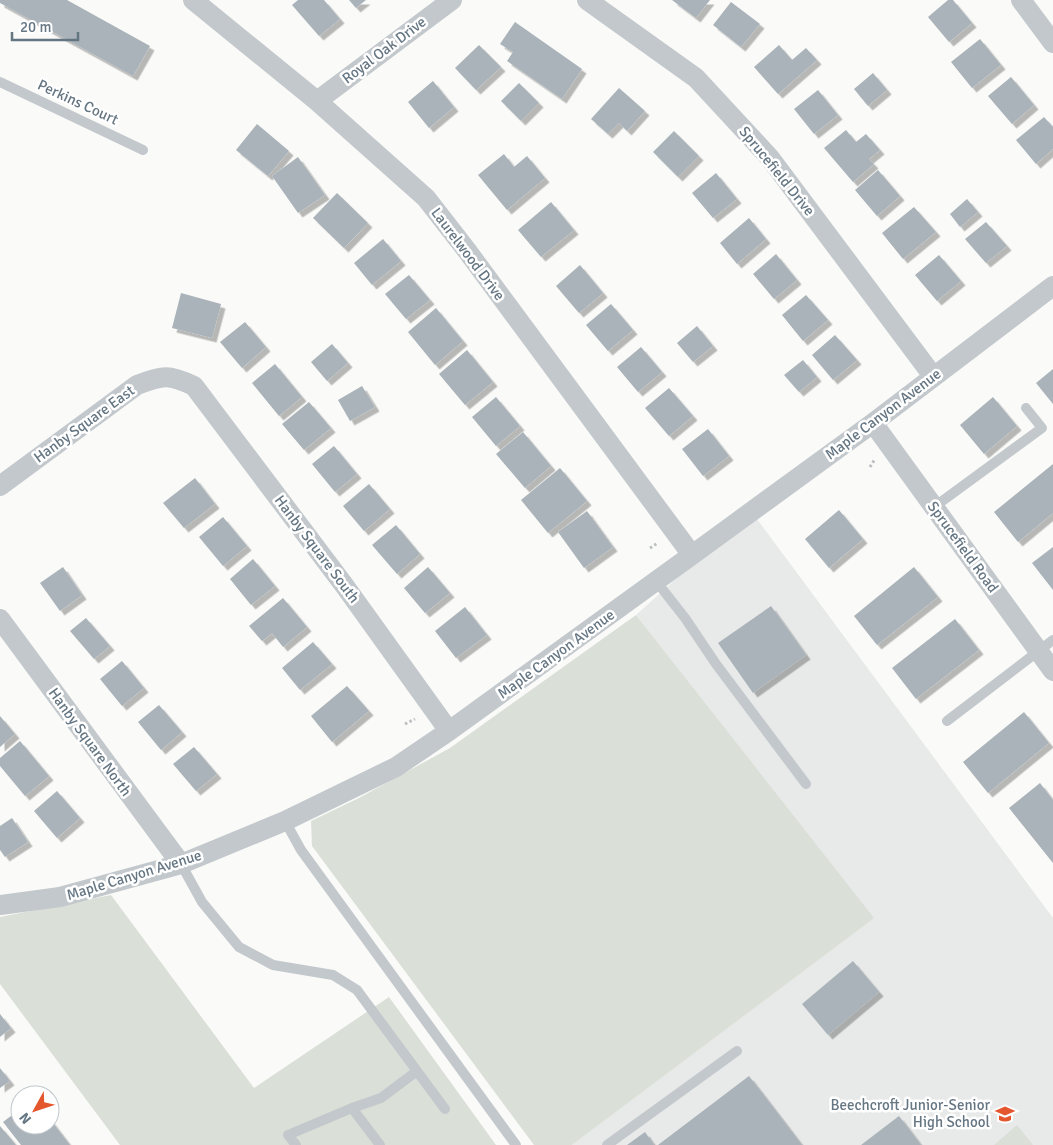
<svg xmlns="http://www.w3.org/2000/svg" width="1053" height="1145" viewBox="0 0 1053 1145" font-family="Signika,sans-serif">
	<style>
		.built { fill: #e8e9e9 }
		.green { fill: #dadfd7 }
		.building { fill: #aab3b9; filter: url(#shadow) }
		.lines { fill: none; stroke-linecap: round; stroke-linejoin: round }
		.path { stroke: #bbbfc2; stroke-width: 3; stroke-dasharray: 2.5 2.5; stroke-linecap: butt }
		.service { stroke: #c3c8cc; stroke-width: 10 }
		.minor { stroke: #c3c8cc; stroke-width: 20 }
		.labels { text-anchor: middle; dominant-baseline: central; stroke-width: 5; stroke-linejoin: round; paint-order: stroke }
		.street-label { font-size: 15px; fill: #657683; stroke: #fff }
		.poi-label { font-size: 15px; fill: #657683; stroke: #fff; text-anchor: end }
	</style>
	<defs>
		<filter id="shadow"><feDropShadow dx="4.5" dy="4.5" stdDeviation="0" flood-color="#0004"/></filter>
	</defs>
	<rect width="100%" height="100%" fill="#fafaf8"/>
	<!-- built -->
	<path class="built" d="M751,511L1053,918V1145H572L873,918L636,615Z"/>
	<!-- green -->
	<path class="green" d="M636,615L874,918L572,1145H534L312,846L311,821L359,798L450,748Z
		M111,895L254,1088L389,997L496,1145H120L0,984V917Z
		M1017,1125L1033,1145H994Z"/>
	<!-- building -->
	<path class="building" d="M0,0H67L150,46L133,76L0,3Z
		M298,0H324L340,19L319,36L292,5Z
		M349,0H366L356,8Z
		M672,0H710L696,18Z
		M948,0H953L972,23L949,42L928,17Z
		M731,2L760,24L741,47L713,25Z
		M515,22L582,69L562,99L507,61L513,52L500,44Z
		M980,39L1001,65L972,88L951,62Z
		M479,45L501,67L476,90L455,68Z
		M779,45L792,60L806,48L817,60L778,94L754,67Z
		M873,73L887,90L868,106L854,89Z
		M1011,77L1034,105L1012,124L988,96Z
		M433,81L454,107L429,128L408,102Z
		M519,83L539,103L521,121L501,101Z
		M619,88L645,111L627,131L619,123L608,134L591,119Z
		M818,90L838,115L814,134L794,109Z
		M1044,117L1053,127V149L1036,164L1016,140Z
		M257,124L289,151L268,176L236,150Z
		M846,130L856,142L866,134L880,150L869,159L874,164L853,182L824,148Z
		M674,131L699,156L678,177L653,152Z
		M504,154L514,167L527,156L545,178L507,210L478,175Z
		M298,157L325,195L298,213L272,176Z
		M878,170L900,196L877,216L855,190Z
		M716,173L737,199L713,218L692,193Z
		M337,193L368,223L344,248L313,218Z
		M967,199L978,212L960,227L950,214Z
		M551,202L574,230L541,257L518,230Z
		M914,207L936,232L903,259L882,233Z
		M749,218L766,239L737,264L720,243Z
		M986,222L1007,246L986,263L965,239Z
		M383,239L401,261L372,285L354,263Z
		M776,254L797,280L774,299L753,274Z
		M939,255L961,281L937,301L915,275Z
		M580,265L603,293L579,313L556,286Z
		M409,275L430,300L406,319L385,294Z
		M181,293L221,304L212,338L172,328Z
		M806,295L828,320L803,341L782,315Z
		M611,304L633,330L608,351L586,325Z
		M436,308L463,341L435,365L408,332Z
		M245,322L266,347L242,368L220,342Z
		M697,326L713,346L693,362L677,343Z
		M835,335L857,360L833,380L812,355Z
		M332,344L348,363L327,381L311,362Z
		M641,347L662,372L638,392L617,367Z
		M467,350L493,382L465,405L439,374Z
		M803,360L817,377L799,392L784,375Z
		M275,364L302,397L279,416L252,383Z
		M1053,369V404L1036,383Z
		M362,386L375,407L350,421L338,400Z
		M669,388L693,416L669,436L645,408Z
		M496,397L520,426L496,446L472,417Z
		M993,397L1017,426L984,454L960,425Z
		M309,402L331,428L304,450L282,424Z
		M708,429L729,456L703,476L682,449Z
		M523,432L551,466L525,488L496,454Z
		M334,446L357,474L335,492L312,464Z
		M1053,464V513L1018,542L994,512Z
		M560,468L587,501L548,533L521,500Z
		M195,478L215,504L184,528L163,503Z
		M369,484L390,509L364,531L343,506Z
		M839,510L863,539L829,568L805,539Z
		M587,511L613,547L584,568L558,532Z
		M223,517L247,546L223,566L199,537Z
		M396,525L420,554L397,574L372,545Z
		M1053,547V590L1032,563Z
		M253,559L275,586L251,605L230,579Z
		M63,567L82,595L60,611L40,583Z
		M428,567L450,593L425,613L404,588Z
		M914,567L938,597L877,645L854,616Z
		M283,598L307,627L283,647L272,633L262,641L249,626Z
		M771,606L806,655L753,693L718,643Z
		M465,607L487,635L456,658L435,631Z
		M86,618L110,646L94,659L70,631Z
		M955,619L979,650L916,699L892,668Z
		M313,642L332,664L300,690L282,668Z
		M122,661L144,688L122,706L100,679Z
		M347,686L369,711L332,742L311,716Z
		M159,705L182,732L161,750L138,722Z
		M1024,712L1049,743L988,793L963,762Z
		M0,716L15,734L0,747Z
		M20,741L49,776L25,796L0,766V758Z
		M194,747L217,774L196,791L173,764Z
		M1040,783L1053,800V863L1009,808Z
		M57,791L80,818L57,838L34,811Z
		M12,818L28,842L5,857L0,850V826Z
		M853,961L879,992L828,1035L802,1004Z
		M0,1014L11,1028L0,1037Z
		M0,1068L10,1081L0,1088Z
		M749,1076L802,1145H658Z
		M20,1109V1125H50V1119L70,1145H21L3,1122Z
		M899,1116L921,1145H861Z
		M0,1126L16,1145H0Z
		M645,1132L654,1145H627Z"/>
	<g class="lines">
		<!-- path -->
		<path class="path" d="M870,467L875,459
			M650,548L658,543
			M405,724L415,719"/>
		<!-- service -->
		<path class="service" d="M0,82L143,150
			M934,507L1042,428L1026,408
			M656,581L685,618L716,664L806,784
			M947,721L1053,640
			M285,821L301,850L516,1145
			M181,864L202,902L239,947L273,965L333,975L357,990L445,1109
			M352,1108L380,1145
			M296,1145L288,1135L352,1108L381,1098L417,1071
			M607,1145L737,1051"/>
		<!-- minor -->
		<path class="minor" d="M193,0L317,101L426,198L468,252L692,555
			M587,0L696,78L770,158L933,376
			M1021,0L1053,43
			M317,101L452,0
			M873,423L1053,671
			M0,486L137,385C163,375 169,374 194,386L344,585L449,731
			M0,619L181,864
			M0,905L60,897L181,864L285,821L396,767L449,731L692,555L873,423L1053,286"/>
	</g>
	<!-- icons -->
	<defs>
		<g id="school-bare" transform="scale(1.5)"><path d="M0-5L7-2L0 1L-7-2ZM-4 1L0 2.5L4 1V4Q0 6-4 4Z" fill="#e4572e" stroke="#fff" stroke-width="2.5" paint-order="stroke"/></g>
	</defs>
	<g fill-rule="evenodd">
		<use href="#school-bare" x="1005" y="1114"/>
	</g>
	<g class="labels">
		<!-- street labels -->
		<g class="street-label">
			<text transform="translate(384 50) rotate(-37)">Royal Oak Drive</text>
			<text transform="translate(78 102) rotate(25)">Perkins Court</text>
			<text transform="translate(777 171) rotate(51)">Sprucefield Drive</text>
			<text transform="translate(468 254) rotate(53)">Laurelwood Drive</text>
			<text transform="translate(883 414) rotate(-37)">Maple Canyon Avenue</text>
			<text transform="translate(84 424) rotate(-36)">Hanby Square East</text>
			<text transform="translate(963 547) rotate(54)">Sprucefield Road</text>
			<text transform="translate(317 549) rotate(53)">Hanby Square South</text>
			<text transform="translate(556 654) rotate(-36)">Maple Canyon Avenue</text>
			<text transform="translate(90 742) rotate(54)">Hanby Square North</text>
			<text transform="translate(134 875) rotate(-17)">Maple Canyon Avenue</text>
		</g>
		<!-- poi labels -->
		<g class="poi-label">
			<text x="990" y="1105">Beechcroft Junior-Senior<tspan x="990" dy="17">High School</tspan></text>
		</g>
	</g>
	<!-- north arrow -->
	<g transform="translate(35 1110) rotate(230)"><circle r="24" fill="#ffffff" stroke="#c1c8cd"/>
	<path d="M0-4L9 19L0 12L-9 19Z" fill="#e4572e"/>
	<text y="-8" font-size="14" font-weight="bold" text-anchor="middle" fill="#657683">N</text>
	</g>
	<!-- scale -->
	<path d="M12 32v8h66v-8" fill="none" stroke="#657683" stroke-width="2.5"/>
	<text x="20" y="32" font-size="15" fill="#657683" stroke="#ffffff" stroke-width="4" paint-order="stroke">20 m</text>
</svg>
